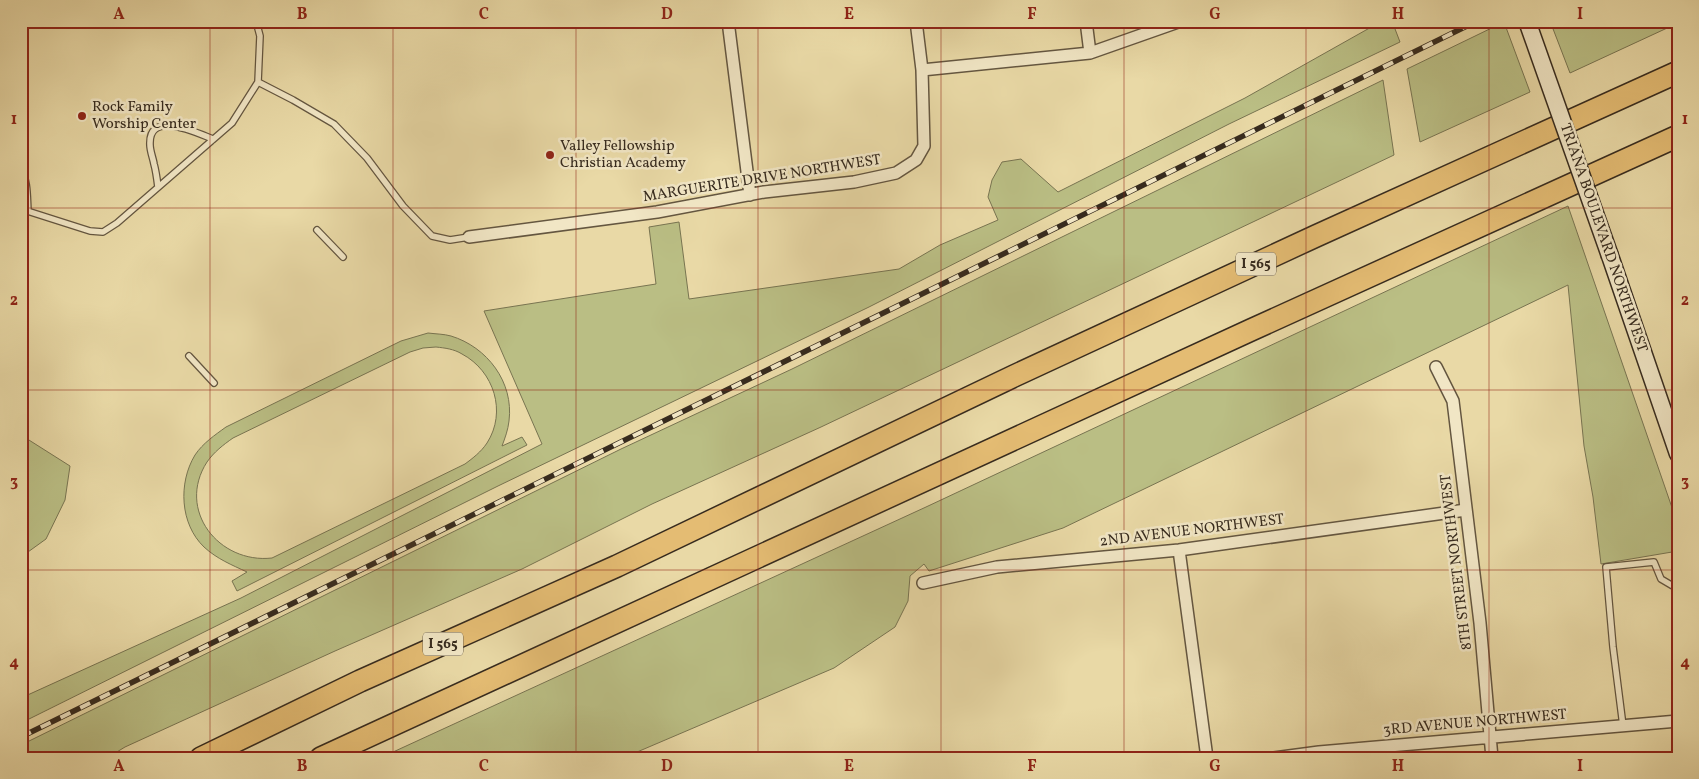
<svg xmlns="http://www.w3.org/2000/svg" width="1699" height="779" viewBox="0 0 1699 779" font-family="Vollkorn,serif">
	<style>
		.green { fill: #babe84; stroke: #787451; fill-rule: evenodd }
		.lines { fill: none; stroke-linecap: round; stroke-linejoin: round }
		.lane-casing { stroke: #645640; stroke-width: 8 }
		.street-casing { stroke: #645640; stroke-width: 14 }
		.secondary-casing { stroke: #372b1e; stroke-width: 19 }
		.highway-casing { stroke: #372b1e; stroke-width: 24 }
		.lane { stroke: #f1e6c5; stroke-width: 5.5 }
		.street { stroke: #f1e6c5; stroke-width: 11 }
		.secondary { stroke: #f1e6c5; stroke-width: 16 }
		.highway { stroke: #e4bc73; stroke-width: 21 }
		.rail-casing { stroke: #372b1e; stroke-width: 5.5 }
		.rail { stroke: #f1e6c5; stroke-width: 4; stroke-dasharray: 11; stroke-linecap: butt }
		.secondary-bridge-casing { stroke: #372b1e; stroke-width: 19; stroke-linecap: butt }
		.secondary-bridge { stroke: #f1e6c5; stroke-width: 16 }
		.grid { fill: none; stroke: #8f2418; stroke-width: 1; stroke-opacity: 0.55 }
		.poi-dot { fill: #8f2418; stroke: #f1e6c5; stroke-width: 2 }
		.labels { text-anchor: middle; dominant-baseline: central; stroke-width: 5; stroke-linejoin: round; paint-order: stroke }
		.shield { fill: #f1e6c5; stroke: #6f6350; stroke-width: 1 }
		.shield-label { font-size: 14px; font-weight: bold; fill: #372b1e }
		.poi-label { font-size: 15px; fill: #372b1e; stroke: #f1e6c5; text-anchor: start }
		.street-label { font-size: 15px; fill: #372b1e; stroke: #f1e6c5 }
		.neatline { fill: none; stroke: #8f2418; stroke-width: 2 }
		.grid-label { font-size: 16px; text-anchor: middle; font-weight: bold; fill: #8f2418 }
	</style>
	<rect width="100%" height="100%" fill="#e9d9a6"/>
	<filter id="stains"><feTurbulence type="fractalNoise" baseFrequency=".004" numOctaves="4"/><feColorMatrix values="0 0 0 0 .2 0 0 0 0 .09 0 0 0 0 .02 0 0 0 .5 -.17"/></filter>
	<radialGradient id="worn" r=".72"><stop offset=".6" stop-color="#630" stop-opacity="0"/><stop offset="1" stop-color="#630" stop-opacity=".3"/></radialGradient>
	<!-- green -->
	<path class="green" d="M1382,21H1392L1400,42L1229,124L869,307L498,486L21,723V698L241,598L542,444L484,311L656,284L649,227L679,222L689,299L899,269L940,245L998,220L988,197L992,180L1002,162L1021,159L1058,192L1245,98Z
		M1550,21H1678V23L1570,73Z
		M1504,22L1530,92L1420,142L1407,69Z
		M1383,80L1394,155L821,427L652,504L522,569L335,651L125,747L107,758H21V745L621,449L792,369Z
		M1568,206L1678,525V551L1601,564L1593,497L1584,446L1568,285L1063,528L929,571L924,564L910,576L908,601L895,627L834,668L623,758H380L926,507Z
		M428,333C436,334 444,334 451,336C487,347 514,382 509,421C508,430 505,438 502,446L522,437L527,445L237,591L232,581L247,572C232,565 217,559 204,547C180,524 178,483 195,455C203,443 215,435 226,427L401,341ZM436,347C445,348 454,349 462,354C494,371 507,412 487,443C481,452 473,458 465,464L272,558C219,564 176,510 207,462C214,452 223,445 233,438L410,352L423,348Z
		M21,435L70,466L65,500L46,539L21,557Z"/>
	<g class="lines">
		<!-- lane casing -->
		<g class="lane-casing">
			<path id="lane" d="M258,82L293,100L334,124L367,158L403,206L432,236L450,240L469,237
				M21,169C28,181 27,197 28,211
				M158,187C157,179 156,171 154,164C153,158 150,151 150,145C148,109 197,133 213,139
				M21,209L90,231L103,232L117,223L232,123L258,82L260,36L256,21
				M317,230L343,257
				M189,356L214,383
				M1623,726L1613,647L1606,567L1654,562L1661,579L1678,589"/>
		</g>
		<!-- street casing -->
		<g class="street-casing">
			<path id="street" d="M728,21L750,195
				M1086,21L1090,53
				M922,70L1090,53L1181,21
				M469,237L657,212L764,192L854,182L896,173L916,160L924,146L922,70L916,21
				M1436,367L1453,401L1480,623L1492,758
				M1179,550L1207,758
				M923,583L997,567L1179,550L1466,510
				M1274,758L1319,752L1678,721"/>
		</g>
		<!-- secondary casing -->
		<g class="secondary-casing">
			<path id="secondary" d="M1610,256L1678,454"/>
		</g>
		<!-- highway casing -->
		<g class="highway-casing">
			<path id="highway" d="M201,758L360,681L617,566L1014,376L1316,236L1678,72
				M321,758L1251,330L1678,136"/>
		</g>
		<!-- lane -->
		<use href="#lane" class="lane"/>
		<!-- street -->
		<use href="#street" class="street"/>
		<!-- secondary -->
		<use href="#secondary" class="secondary"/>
		<!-- highway -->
		<use href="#highway" class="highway"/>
		<!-- rail casing -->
		<g class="rail-casing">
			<path id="rail" d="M21,737L1477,21"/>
		</g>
		<!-- rail -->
		<use href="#rail" class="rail"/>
		<!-- secondary-bridge casing -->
		<g class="secondary-bridge-casing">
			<path id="secondary-bridge" d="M1527,21L1610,256"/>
		</g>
		<!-- secondary-bridge -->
		<use href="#secondary-bridge" class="secondary-bridge"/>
	</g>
	<!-- grid -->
	<path class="grid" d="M210,21V758M393,21V758M576,21V758M758,21V758M941,21V758M1124,21V758M1306,21V758M1489,21V758M21,208H1678M21,390H1678M21,570H1678"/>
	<!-- markers -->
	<g class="poi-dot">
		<circle cx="82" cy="116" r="5"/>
		<circle cx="550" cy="155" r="5"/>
	</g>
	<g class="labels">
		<!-- shield labels -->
		<g class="shield">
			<rect x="1236" y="252.5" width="40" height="23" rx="4"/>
			<rect x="423" y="632.5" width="40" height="23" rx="4"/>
		</g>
		<g class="shield-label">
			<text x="1256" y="264">I 565</text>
			<text x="443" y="644">I 565</text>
		</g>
		<!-- poi labels -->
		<g class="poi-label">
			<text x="92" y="107">Rock Family<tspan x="92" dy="17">Worship Center</tspan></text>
			<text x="560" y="146">Valley Fellowship<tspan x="560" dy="17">Christian Academy</tspan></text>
		</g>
		<!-- street labels -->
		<g class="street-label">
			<text transform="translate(762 179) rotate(-9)">MARGUERITE DRIVE NORTHWEST</text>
			<text transform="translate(1603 238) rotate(71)">TRIANA BOULEVARD NORTHWEST</text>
			<text transform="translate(1192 531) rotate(-7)">2ND AVENUE NORTHWEST</text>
			<text transform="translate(1457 562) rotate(-97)">8TH STREET NORTHWEST</text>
			<text transform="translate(1475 723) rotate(-5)">3RD AVENUE NORTHWEST</text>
		</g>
	</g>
	<!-- margin -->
	<rect width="1699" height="779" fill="none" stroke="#e9d9a6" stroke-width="55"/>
	<rect x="28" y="28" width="1644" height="724" class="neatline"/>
	<g class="grid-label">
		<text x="119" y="19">A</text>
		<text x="302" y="19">B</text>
		<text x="484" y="19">C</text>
		<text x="667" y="19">D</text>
		<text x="849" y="19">E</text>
		<text x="1032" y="19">F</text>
		<text x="1215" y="19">G</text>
		<text x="1398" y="19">H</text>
		<text x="1580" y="19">I</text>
		<text x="14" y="124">1</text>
		<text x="1685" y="124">1</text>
		<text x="14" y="305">2</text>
		<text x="1685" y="305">2</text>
		<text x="14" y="486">3</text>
		<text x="1685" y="486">3</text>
		<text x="14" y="667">4</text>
		<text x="1685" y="667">4</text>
		<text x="119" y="771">A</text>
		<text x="302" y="771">B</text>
		<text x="484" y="771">C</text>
		<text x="667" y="771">D</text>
		<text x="849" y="771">E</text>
		<text x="1032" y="771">F</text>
		<text x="1215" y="771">G</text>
		<text x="1398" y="771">H</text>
		<text x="1580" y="771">I</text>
	</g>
	<rect width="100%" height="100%" filter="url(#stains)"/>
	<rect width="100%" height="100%" fill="url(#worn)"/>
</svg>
